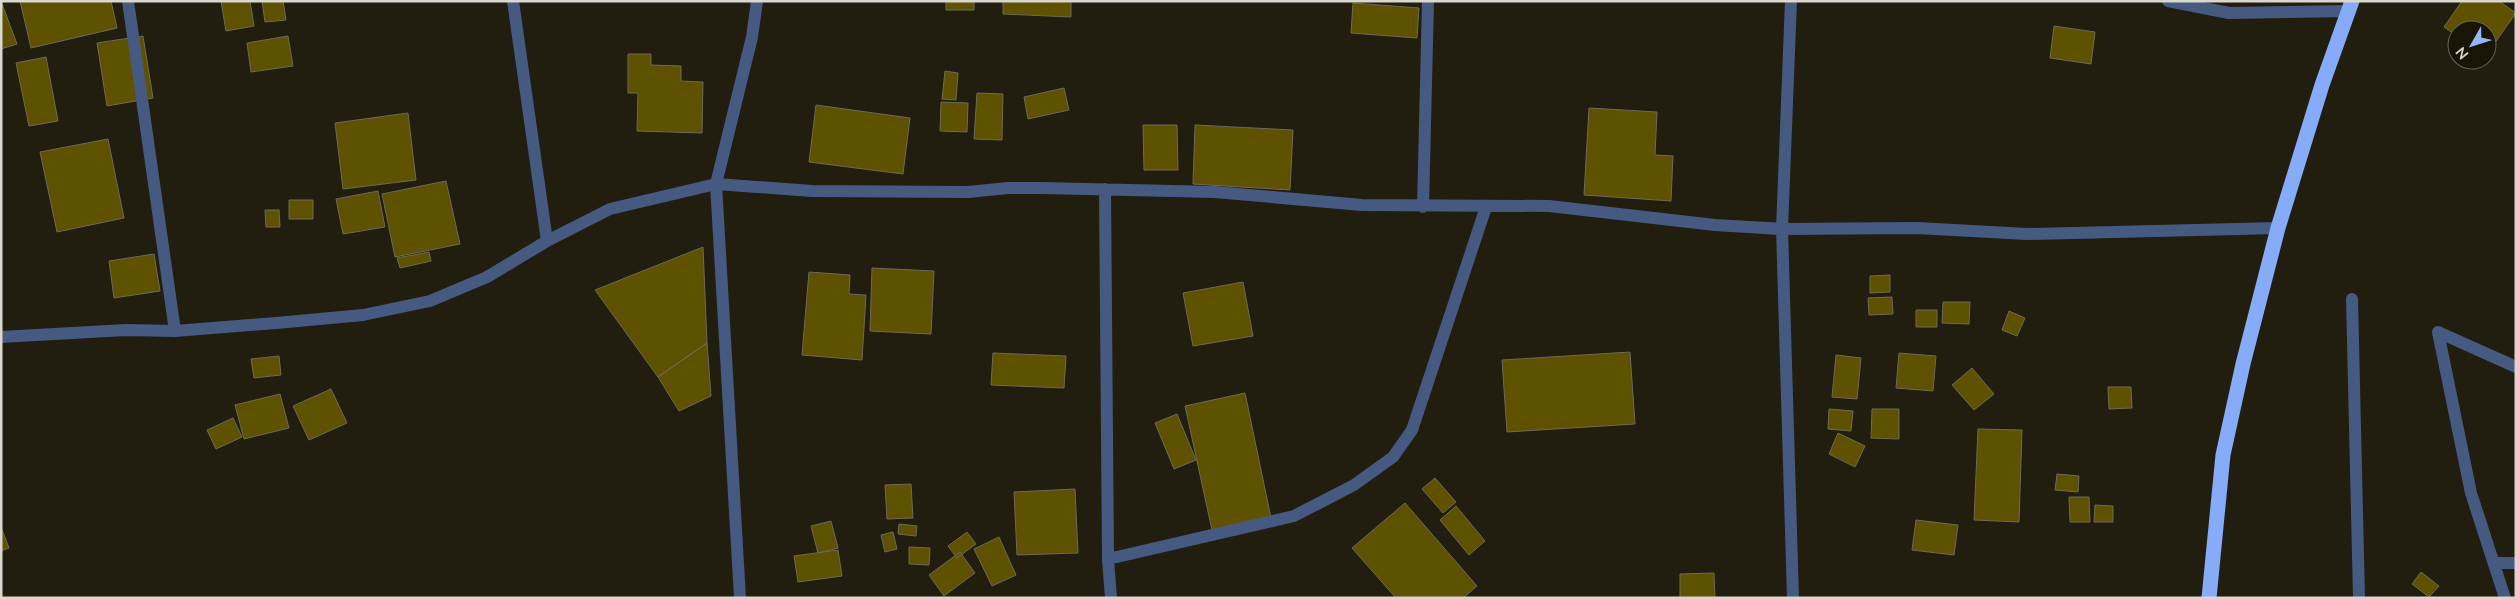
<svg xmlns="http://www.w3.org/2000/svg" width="2517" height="599" viewBox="0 0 2517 599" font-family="Lato,sans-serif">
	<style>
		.building { fill: #5e5100; stroke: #6d6a59 }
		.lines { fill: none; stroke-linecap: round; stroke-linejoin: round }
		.minor { stroke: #465980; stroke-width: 12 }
		.highway { stroke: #86abf9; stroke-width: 15 }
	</style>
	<rect width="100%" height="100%" fill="#211e10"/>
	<!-- building -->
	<path class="building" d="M1,1L17,44L1,49Z
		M20,1H111L117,28L31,48Z
		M221,1H250L254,26L226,31Z
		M262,1H283L286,20L265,22Z
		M946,1H974V10H946Z
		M1003,1H1071V17L1003,14Z
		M2462,1H2499L2516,13L2487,54V30H2457V36L2444,27Z
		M1353,3L1419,8L1417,38L1351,33Z
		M2054,26L2095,32L2091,64L2050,58Z
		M143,36L153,98L107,106L97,43Z
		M288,36L293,66L251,72L247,43Z
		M628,54H651V65L681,66V81L703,82L702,133L637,131L638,93H628Z
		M46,57L58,121L29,126L16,63Z
		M945,71L958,73L956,100L942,99Z
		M1064,88L1069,110L1028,119L1024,97Z
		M977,93L1003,94L1002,140L974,139Z
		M941,102L968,103L967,132L940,131Z
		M816,105L910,118L903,174L809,162Z
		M1589,108L1657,112L1655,155L1673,156L1671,201L1584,195Z
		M408,113L416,180L343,189L335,123Z
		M1143,125H1177L1178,170H1144Z
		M1195,125L1293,130L1290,190L1193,184Z
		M108,139L124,218L57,232L40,152Z
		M446,181L460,244L395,257L382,194Z
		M378,191L385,227L343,234L336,199Z
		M289,200H313V219H289Z
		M265,210H279L280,227H266Z
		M703,247L707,343L658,377L595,290Z
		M429,252L431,261L400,268L397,258Z
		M154,254L160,291L114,298L109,261Z
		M872,268L934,271L931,334L870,331Z
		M809,272L850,275L849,294L866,295L862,360L802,355Z
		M1890,275V292L1870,293V276Z
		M1243,282L1253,336L1193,346L1183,293Z
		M1892,297L1893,314L1869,315L1868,298Z
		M1943,302H1970L1969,324L1942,323Z
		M1916,310H1937V327H1916Z
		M2009,311L2025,318L2017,336L2002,330Z
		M707,343L711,396L679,411L658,377Z
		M1630,352L1635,424L1507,432L1502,360Z
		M993,353L1066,356L1064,388L991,385Z
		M1899,353L1936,356L1933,391L1896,388Z
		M1836,355L1861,358L1857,399L1832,397Z
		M279,356L281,375L254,378L251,359Z
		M1972,368L1994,394L1974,410L1952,385Z
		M2108,387H2131L2132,408L2109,409Z
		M331,389L347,423L309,440L293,406Z
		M1245,393L1271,518L1212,530L1185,406Z
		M280,394L289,428L244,439L235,405Z
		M1829,409L1853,411L1851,431L1828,429Z
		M1872,409H1899V439L1871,438Z
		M1177,414L1196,460L1174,469L1155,423Z
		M233,418L242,437L216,449L207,430Z
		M1978,429L2022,430L2019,522L1974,520Z
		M1838,433L1865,446L1855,467L1829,454Z
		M2057,474L2079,476L2078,492L2055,490Z
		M1435,478L1456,502L1443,513L1422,489Z
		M911,484L913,518L887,519L885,485Z
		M1075,489L1078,553L1017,555L1014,492Z
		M2069,497H2089L2090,522H2070Z
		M1405,503L1477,586L1463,598H1396L1352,548Z
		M2095,505L2113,506V522H2094Z
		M1456,506L1485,541L1469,555L1440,520Z
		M1916,520L1958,525L1954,555L1912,550Z
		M831,521L838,548L818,553L811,526Z
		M899,524L917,526L916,536L898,534Z
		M1,527L9,548L1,551Z
		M893,532L897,549L885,552L881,535Z
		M967,532L976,544L957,558L948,546Z
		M999,537L1016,575L992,586L974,549Z
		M909,547L930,548L929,565L909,564Z
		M838,550L842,576L798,582L794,556Z
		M960,552L975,573L944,596L929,575Z
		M2421,572L2439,586L2429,597L2412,584Z
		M1714,573L1715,598H1680V574Z"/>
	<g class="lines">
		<!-- minor -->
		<path class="minor" d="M128,1L175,331
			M513,1L547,241
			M1791,1L1782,229L1793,598
			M2168,1L2229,13L2348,11
			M1105,189L1108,559L1111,598
			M1423,207L1428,1
			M2352,299L2359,598
			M2438,332L2471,493L2505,598
			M2438,332L2516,367
			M1,337L126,330L175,331L276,323L363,315L430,301L487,277L547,241L610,209L716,184L812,191L968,192L1008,188H1042L1215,192L1362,205L1549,206L1715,225L1782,229L1917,228L2027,234L2278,228
			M1108,559L1294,516L1354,485L1393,457L1412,430L1486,207
			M2494,563H2516
			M740,598L716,184L752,37L757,1"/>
		<!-- highway -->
		<path class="highway" d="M2209,598L2223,455L2243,364L2278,228L2322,85L2352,1"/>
	</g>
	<!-- border -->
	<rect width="2517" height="599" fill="none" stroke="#d9d7ce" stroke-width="5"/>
	<!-- north arrow -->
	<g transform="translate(2472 45) rotate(231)"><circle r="24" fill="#181507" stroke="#656357"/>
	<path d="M0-4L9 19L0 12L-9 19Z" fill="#95b6fd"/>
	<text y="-8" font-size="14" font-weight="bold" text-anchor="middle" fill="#d9d7ce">N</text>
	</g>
</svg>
